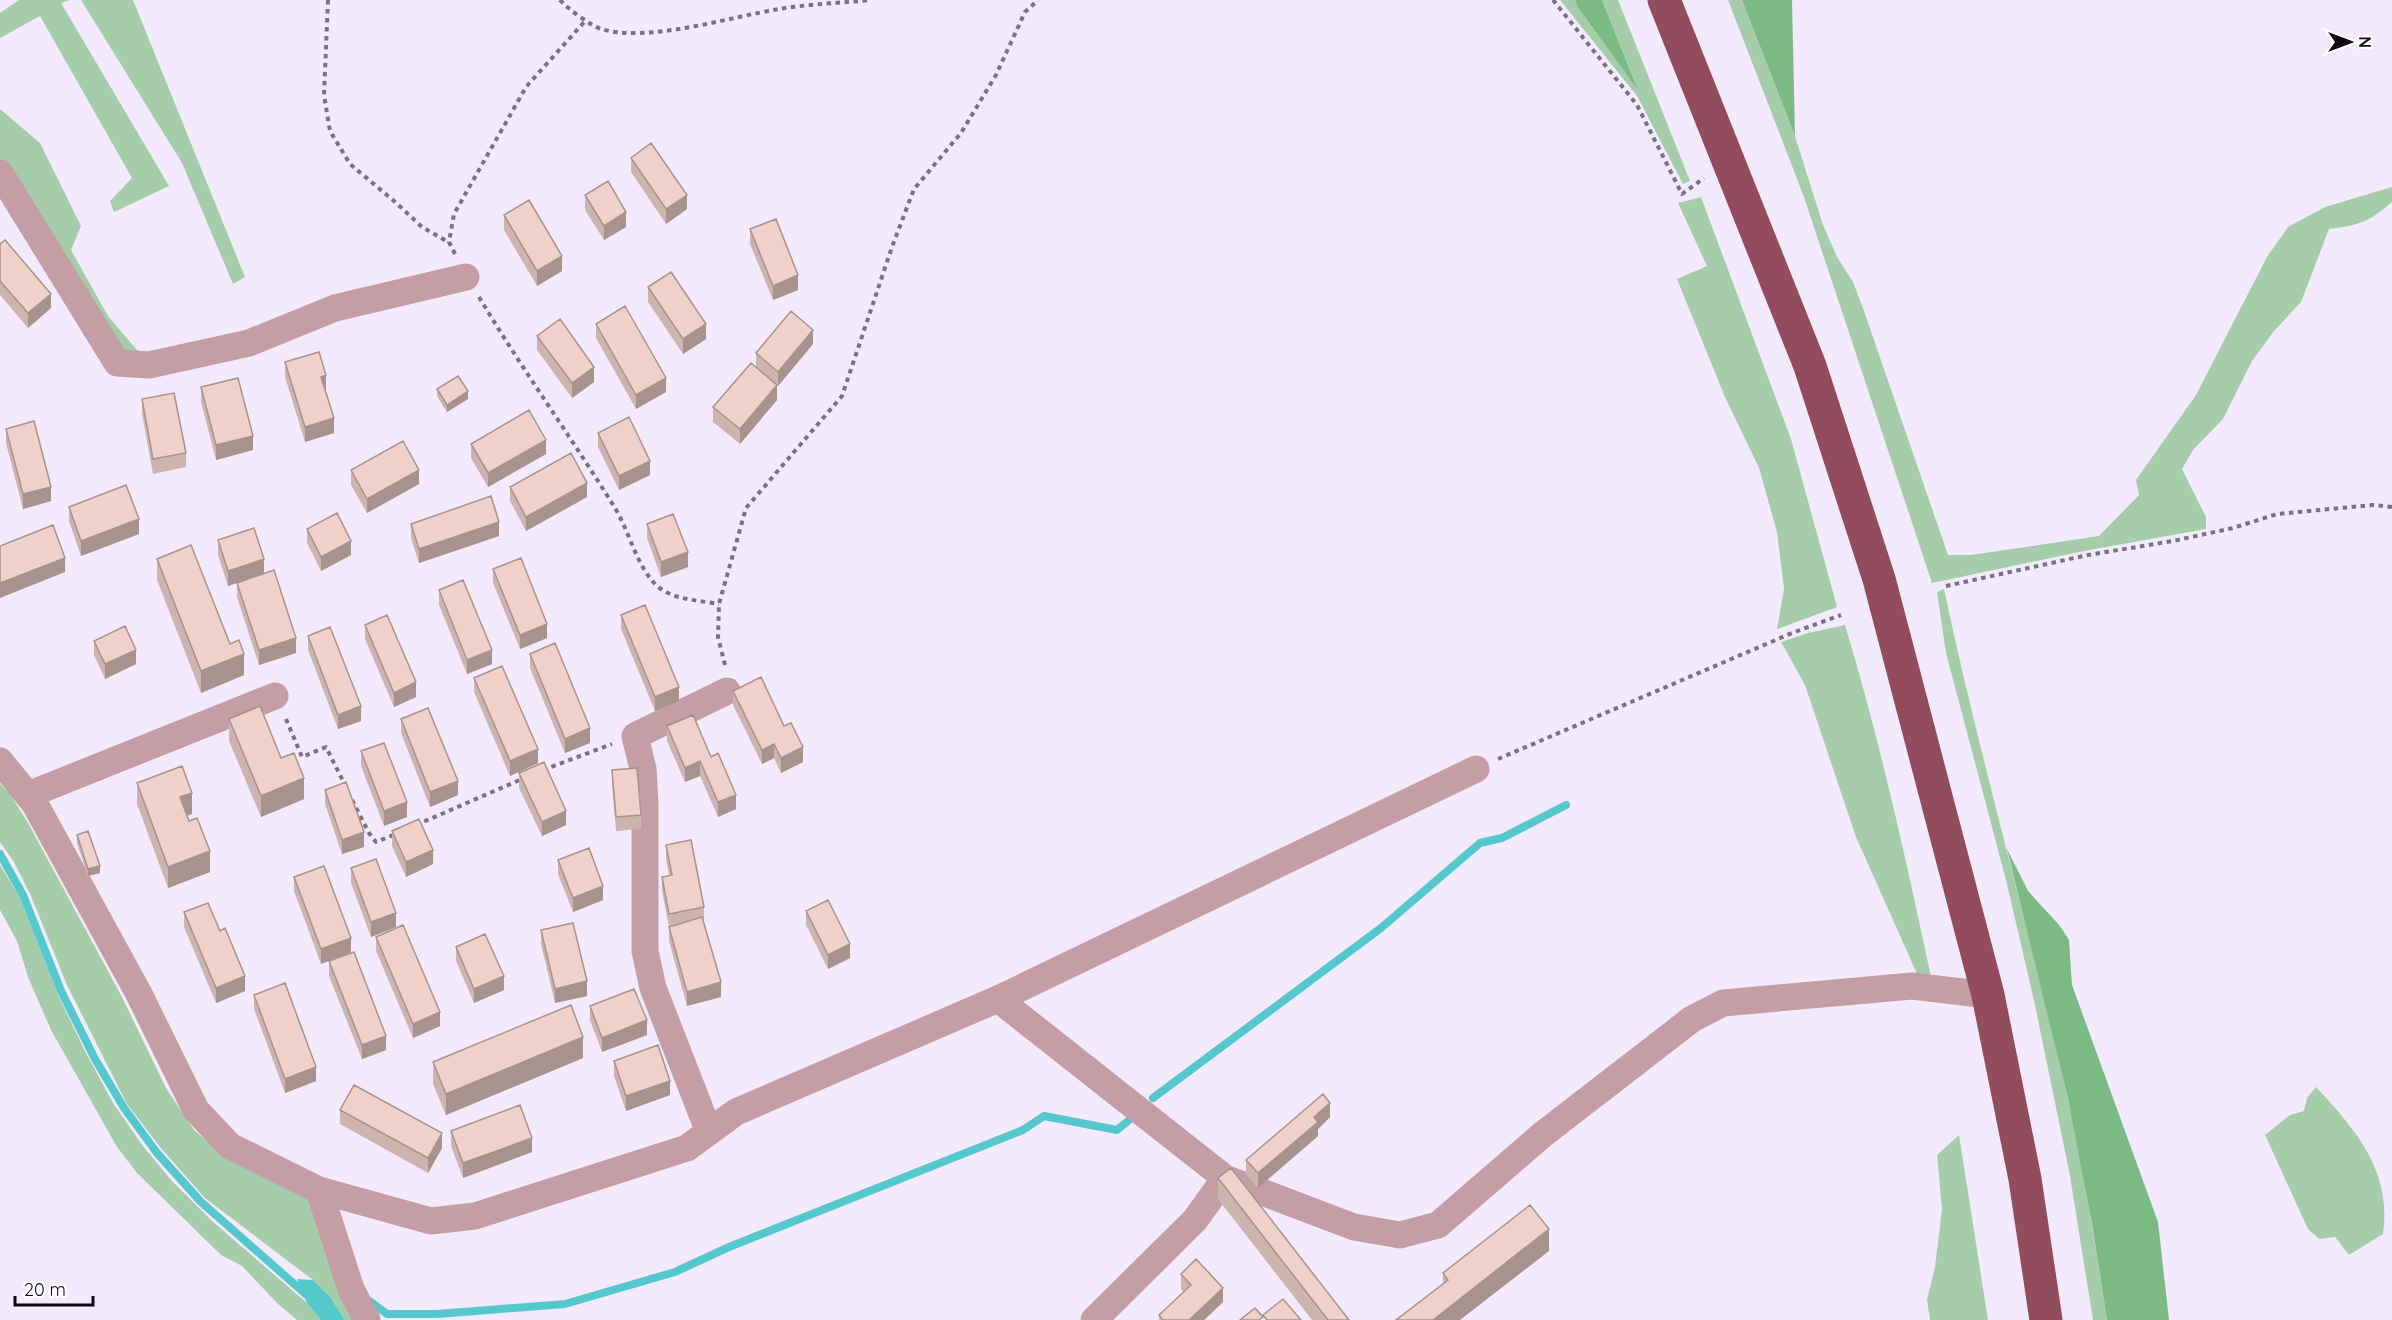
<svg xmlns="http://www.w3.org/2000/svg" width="2392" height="1320" viewBox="0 0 2392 1320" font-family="Quicksand,sans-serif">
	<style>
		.green { fill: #a6cda9 }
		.forest { fill: #7bba82 }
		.water { fill: #54c8cc }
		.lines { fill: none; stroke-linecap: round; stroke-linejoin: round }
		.stream { stroke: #54c8cc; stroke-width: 8 }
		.path { stroke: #797280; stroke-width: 4; stroke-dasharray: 4.5 4.5; stroke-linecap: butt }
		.minor { stroke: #c49da5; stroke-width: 27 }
		.trunk { stroke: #924c5e; stroke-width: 33 }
		.wall { fill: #ceb4ae }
		.shaded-wall { fill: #a7928d }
		.building { fill: #efd1ca; stroke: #a7928d; stroke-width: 1.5 }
	</style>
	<rect width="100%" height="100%" fill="#f4eafe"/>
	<!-- green -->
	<path class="green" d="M19,0H70L61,3L169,186L114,212L110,201L132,178L40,16L0,38V13Z
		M81,0H133L245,277L233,284L182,163Z
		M1560,0H1575L1637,87L1602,0H1618L1690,181L1683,184L1637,96Z
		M1728,0H1742L1795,136L1823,225L1837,257L1853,282L1864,311L1948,555H1971L2099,536L2139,495L2136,480L2196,395L2267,257L2288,227L2325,207L2392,187V202C2369,222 2360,225 2329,229L2301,302L2274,331L2252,361L2223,419L2193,450L2182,469L2206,517V529L2084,551L1932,583L1804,197Z
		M0,109L40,143L81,226L71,250L108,316L142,356L118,349L0,159Z
		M1701,197L1791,439L1837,607L1777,629L1784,589L1777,532L1759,468L1725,397L1677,279L1707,266L1678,203Z
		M1944,589C1980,759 2029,927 2067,1096C2084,1170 2095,1245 2107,1320H2093L2070,1176L2035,1005L2006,880L1946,653L1937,592Z
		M1845,625C1880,741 1906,859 1931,977L1918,976L1856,837L1805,685L1781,642L1808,633Z
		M0,784L10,794L28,823L122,997L166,1088L194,1130L221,1153L311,1199L359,1320H345L330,1297L313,1280L205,1198L160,1147L127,1104L67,985L31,896L14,862L0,842Z
		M0,865L19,896L59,997L85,1051L113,1103L143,1146L172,1181L211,1220L307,1303L321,1320H297L277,1303L242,1266L221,1255L137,1173L117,1147L51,1030L28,977L17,941L0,910Z
		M2316,1087C2356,1130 2392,1171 2383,1234L2349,1255L2335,1237L2319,1239L2308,1229L2265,1135L2290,1115L2304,1111L2307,1098Z
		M1959,1135L1988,1320H1930L1927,1300L1935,1267L1942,1209L1937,1155Z"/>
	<!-- forest -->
	<path class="forest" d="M1575,0H1602L1638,90L1578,7Z
		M1742,0H1792L1795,136Z
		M2007,849L2028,891L2060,926L2069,940L2072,985L2158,1222L2169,1320H2107L2092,1224L2068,1099Z"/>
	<!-- water -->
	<path class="water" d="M297,1279L313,1280L330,1297L345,1320H321L307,1303Z"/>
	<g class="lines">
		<!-- stream -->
		<path class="stream" d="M0,854L23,895L61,991L95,1059L124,1108L157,1153L201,1202L309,1297
			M1153,1098L1381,928L1480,843L1502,838L1566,805
			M368,1300L387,1314H437L565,1304L675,1272L729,1247L1023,1130L1044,1116L1117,1130L1134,1116"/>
		<!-- path -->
		<path class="path" d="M328,0L324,95L330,131L350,164L394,201L422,227L448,242
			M560,0C567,8 591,26 601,29C648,43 730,17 779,9C809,4 840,3 871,0
			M1553,0L1637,105L1682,194L1704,178
			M455,254L449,242L454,214L526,87L586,20
			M479,297C522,369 571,437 615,508C630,533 635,562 655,584C671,600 697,600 719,604
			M1946,586L2088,555L2173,541L2233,528L2277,514L2373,505L2392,507
			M725,665L718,637L719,604L746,508L842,396L892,247L914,189L961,133L996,75L1025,12L1038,0
			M286,719L302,757L326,747L346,787
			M1498,759L1792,633L1841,615
			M543,770L612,744
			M352,800L369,833L376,842L396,834
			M416,825L522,779"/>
		<!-- minor -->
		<path class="minor" d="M0,173L117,363L149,365L249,343L335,308L466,277
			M0,761L35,804L139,994L196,1110L230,1146L319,1190L431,1221L475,1216L687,1148L736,1112L998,999L1476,769
			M28,795L275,696
			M998,999L1225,1178L1354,1227L1400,1235L1438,1225L1542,1135L1692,1019L1723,1003L1912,986L1988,995
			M709,1132L653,988L645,951V804L643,769L635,736L727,691
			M319,1190L351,1289L367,1320
			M1094,1320L1195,1220L1225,1178"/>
		<!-- trunk -->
		<path class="trunk" d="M1664,0L1810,366L1879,579L1988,995L2025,1179L2046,1320"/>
	</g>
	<!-- wall -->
	<path class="wall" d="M631,158L687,209L666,224L631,172Z
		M585,195L626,227L604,240L585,210Z
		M504,215L562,271L537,286L504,230Z
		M750,229L798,290L773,300L750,244Z
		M0,244L51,308L28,328L0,295Z
		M648,287L706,339L683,354L648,302Z
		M596,324L666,392L636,409L596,338Z
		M537,336L594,382L572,398L537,350Z
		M813,344L778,386L772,381L777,400L740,444L713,422V407L756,367V353Z
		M285,362L326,390H325L334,433L305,442L285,377Z
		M201,387L253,450L216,460L201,402Z
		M437,389L468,399L447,412L437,396Z
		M142,399L186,453V467L153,474L142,414Z
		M6,429L51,501L23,509L6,443Z
		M598,433L650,475L619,490L598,447Z
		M471,444L546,454L488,487L471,458Z
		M351,470L419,484L367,513L351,485Z
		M510,487L587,497L526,531L510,501Z
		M69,507L139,534L81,556L69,521Z
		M411,524L499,536L419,563L411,538Z
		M647,524L688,567L661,577L647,538Z
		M307,529L351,555L321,571L307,543Z
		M218,540L264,573L296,653L259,665L237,597V583L228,586L218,555Z
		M157,559L230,644L244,675L201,693L157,580Z
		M493,569L547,638L520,649L493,583Z
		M439,590L492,664L467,674L439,605Z
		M621,615L679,701L655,711L621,629Z
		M365,625L416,697L394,707L365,639Z
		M308,636L361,721L338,729L308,650Z
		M94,641L136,664L105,679L94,655Z
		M530,654L590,743L565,753L530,668Z
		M474,678L538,763L510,776L474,692Z
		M733,691L784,726L803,762L781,773L774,758L762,764L733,705Z
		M229,719L281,758L304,799L261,817L229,741Z
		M401,719L458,795L430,807L401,733Z
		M667,726L711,757L736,809L718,817L700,776L685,782L667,741Z
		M361,751L407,817L384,826L361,766Z
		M612,770L641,815V829L616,831L612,785Z
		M519,773L566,825L542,836L519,788Z
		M137,783L192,814L187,816L210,872L168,888L137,804Z
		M325,790L364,847L342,854L325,804Z
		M392,831L433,864L406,877L392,846Z
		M77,835L100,873L88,876L77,843Z
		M666,845L704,907V922H703L721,997L687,1006L669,941V927L662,891V877L669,875L666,859Z
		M558,860L603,900L573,912L558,874Z
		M351,868L396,927L371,937L351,883Z
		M294,877L351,952L321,964L294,891Z
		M806,911L850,958L828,969L806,925Z
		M184,912L245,991L216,1003L184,927Z
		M541,930L587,996L555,1003L541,944Z
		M376,937L440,1026L413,1038L376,951Z
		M456,947L504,990L474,1003L456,961Z
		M329,961L386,1050L362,1059L329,976Z
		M254,995L316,1081L285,1093L254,1009Z
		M590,1006L647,1035L602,1052L590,1020Z
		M583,1058L446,1115L433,1084V1062Z
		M614,1061L670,1095L626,1111L614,1076Z
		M340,1110L442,1148L428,1173L340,1124Z
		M1330,1117L1318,1129V1136L1258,1188L1246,1174V1160Z
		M451,1131L532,1152L463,1178L451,1146Z
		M1218,1178L1349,1320H1312L1218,1199Z
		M1549,1251L1443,1284V1273Z
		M1181,1274L1223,1302L1204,1320H1159V1315L1184,1292L1181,1289Z"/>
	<!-- shaded-wall -->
	<path class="shaded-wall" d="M687,195V209L666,224V209Z
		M626,212V227L604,240V226Z
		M562,256V271L537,286V271Z
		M798,275V290L773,300V286Z
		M51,294V308L28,328V313Z
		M706,324V339L683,354V339Z
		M813,330V344L778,386V372Z
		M594,367V382L572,398V383Z
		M326,375V390L321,391V377Z
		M666,378V392L636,409V395Z
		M777,385V400L740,444V429Z
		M468,391V399L447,412V405Z
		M334,418V433L305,442V427Z
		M253,436V450L216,460V445Z
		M546,440V454L488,487V473Z
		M650,461V475L619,490V476Z
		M419,470V484L367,513V499Z
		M587,483V497L526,531V517Z
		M51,487V501L23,509V494Z
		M139,519V534L81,556V541Z
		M499,522V536L419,563V549Z
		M351,541V555L321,571V557Z
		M688,552V567L661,577V562Z
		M65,558V572L0,598V583Z
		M264,559V573L228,586V571Z
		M547,624V638L520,649V635Z
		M296,638V653L259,665V650Z
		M136,650V664L105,679V664Z
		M492,650V664L467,674V660Z
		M244,654V675L201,693V671Z
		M416,682V697L394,707V693Z
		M679,687V701L655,711V697Z
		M361,706V721L338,729V715Z
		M590,728V743L565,753V739Z
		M774,744V758L762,764V750Z
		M803,747V762L781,773V758Z
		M538,749V763L510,776V761Z
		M700,761V776L685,782V768Z
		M304,778V799L261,817V796Z
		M458,781V795L430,807V792Z
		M192,793V814L180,818V797Z
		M736,795V809L718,817V802Z
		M407,802V817L384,826V811Z
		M566,811V825L542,836V822Z
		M364,832V847L342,854V840Z
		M433,850V864L406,877V862Z
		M210,851V872L168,888V867Z
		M100,866V873L88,876V869Z
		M603,886V900L573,912V898Z
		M396,913V927L371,937V922Z
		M351,938V952L321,964V949Z
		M850,944V958L828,969V955Z
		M245,976V991L216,1003V988Z
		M504,976V990L474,1003V989Z
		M587,981V996L555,1003V989Z
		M721,982V997L687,1006V992Z
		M440,1012V1026L413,1038V1024Z
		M647,1020V1035L602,1052V1038Z
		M386,1036V1050L362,1059V1045Z
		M583,1037V1058L446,1115V1094Z
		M316,1067V1081L285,1093V1079Z
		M670,1081V1095L626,1111V1096Z
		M1330,1103V1117L1318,1129V1136L1258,1188V1173L1314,1117Z
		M442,1133V1148L428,1173V1158Z
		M532,1138V1152L463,1178V1163Z
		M1549,1229V1251L1460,1320H1433Z
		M1223,1288V1302L1204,1320H1189Z"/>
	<!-- building -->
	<path class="building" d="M651,143L687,195L666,209L631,158Z
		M608,181L626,212L604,226L585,195Z
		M529,200L562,256L537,271L504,215Z
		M776,219L798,275L773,286L750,229Z
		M5,240L51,294L28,313L0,281V244Z
		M671,272L706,324L683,339L648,287Z
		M625,306L666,378L636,395L596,324Z
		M791,311L813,330L778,372L756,353Z
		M560,319L594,367L572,383L537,336Z
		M319,352L326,375L321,377L334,418L305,427L285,362Z
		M751,363L777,385L740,429L713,407Z
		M458,376L468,391L447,405L437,389Z
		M238,378L253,436L216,445L201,387Z
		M174,393L186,453L153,459L142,399Z
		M529,410L546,440L488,473L471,444Z
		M629,417L650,461L619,476L598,433Z
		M34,421L51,487L23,494L6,429Z
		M403,441L419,470L367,499L351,470Z
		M571,453L587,483L526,517L510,487Z
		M126,485L139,519L81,541L69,507Z
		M491,496L499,522L419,549L411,524Z
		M337,513L351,541L321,557L307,529Z
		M673,514L688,552L661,562L647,524Z
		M53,525L65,558L0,583V546Z
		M254,528L264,559L228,571L218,540Z
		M191,545L230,644L239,640L244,654L201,671L157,559Z
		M521,558L547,624L520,635L493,569Z
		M274,570L296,638L259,650L237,583Z
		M463,580L492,650L467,660L439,590Z
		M645,605L679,687L655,697L621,615Z
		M387,615L416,682L394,693L365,625Z
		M125,626L136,650L105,664L94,641Z
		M330,627L361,706L338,715L308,636Z
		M555,643L590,728L565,739L530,654Z
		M502,666L538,749L510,761L474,678Z
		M761,677L784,726L791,723L803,747L781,758L774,744L762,750L733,691Z
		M260,706L281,758L294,753L304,778L261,796L229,719Z
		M428,708L458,781L430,792L401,719Z
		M693,715L711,757L718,753L736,795L718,802L700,761L685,768L667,726Z
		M384,743L407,802L384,811L361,751Z
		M544,762L566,811L542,822L519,773Z
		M182,766L192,793L180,797L189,821L197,818L210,851L168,867L137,783Z
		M637,768L641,815L616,817L612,770Z
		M346,782L364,832L342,840L325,790Z
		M419,819L433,850L406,862L392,831Z
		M88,831L100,866L88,869L77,835Z
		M691,840L704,907L669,914L662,877L672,875L666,845Z
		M589,848L603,886L573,898L558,860Z
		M376,859L396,913L371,922L351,868Z
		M324,866L351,938L321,949L294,877Z
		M828,900L850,944L828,955L806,911Z
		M208,903L220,931L225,928L245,976L216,988L184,912Z
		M702,917L721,982L687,992L669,927Z
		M573,923L587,981L555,989L541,930Z
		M403,925L440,1012L413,1024L376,937Z
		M485,934L504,976L474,989L456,947Z
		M354,952L386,1036L362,1045L329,961Z
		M285,983L316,1067L285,1079L254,995Z
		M634,989L647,1020L602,1038L590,1006Z
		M571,1005L583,1037L446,1094L433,1062Z
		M658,1045L670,1081L626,1096L614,1061Z
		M354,1085L442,1133L428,1158L340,1110Z
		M1323,1094L1330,1103L1314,1117L1318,1122L1258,1173L1246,1160Z
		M520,1105L532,1138L463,1163L451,1131Z
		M1231,1168L1349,1320H1328L1218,1178Z
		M1530,1205L1549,1229L1433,1320H1396L1448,1280L1443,1273Z
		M1196,1259L1223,1288L1189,1320H1163L1159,1315L1191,1285L1181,1274Z
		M1283,1299L1301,1320H1267L1263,1315Z
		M1255,1308L1263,1317L1259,1320H1240Z"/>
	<!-- north arrow -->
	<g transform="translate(2350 42) rotate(90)" stroke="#ffffff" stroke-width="4.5" paint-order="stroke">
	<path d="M0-4.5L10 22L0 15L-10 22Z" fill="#0d0911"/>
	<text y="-9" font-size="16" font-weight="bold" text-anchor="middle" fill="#0d0911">N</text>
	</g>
	<!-- scale -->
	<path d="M15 1296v9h78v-9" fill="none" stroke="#0d0911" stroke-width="3"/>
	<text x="24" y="1296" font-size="18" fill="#0d0911" stroke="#ffffff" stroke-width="4.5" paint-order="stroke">20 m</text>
</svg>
